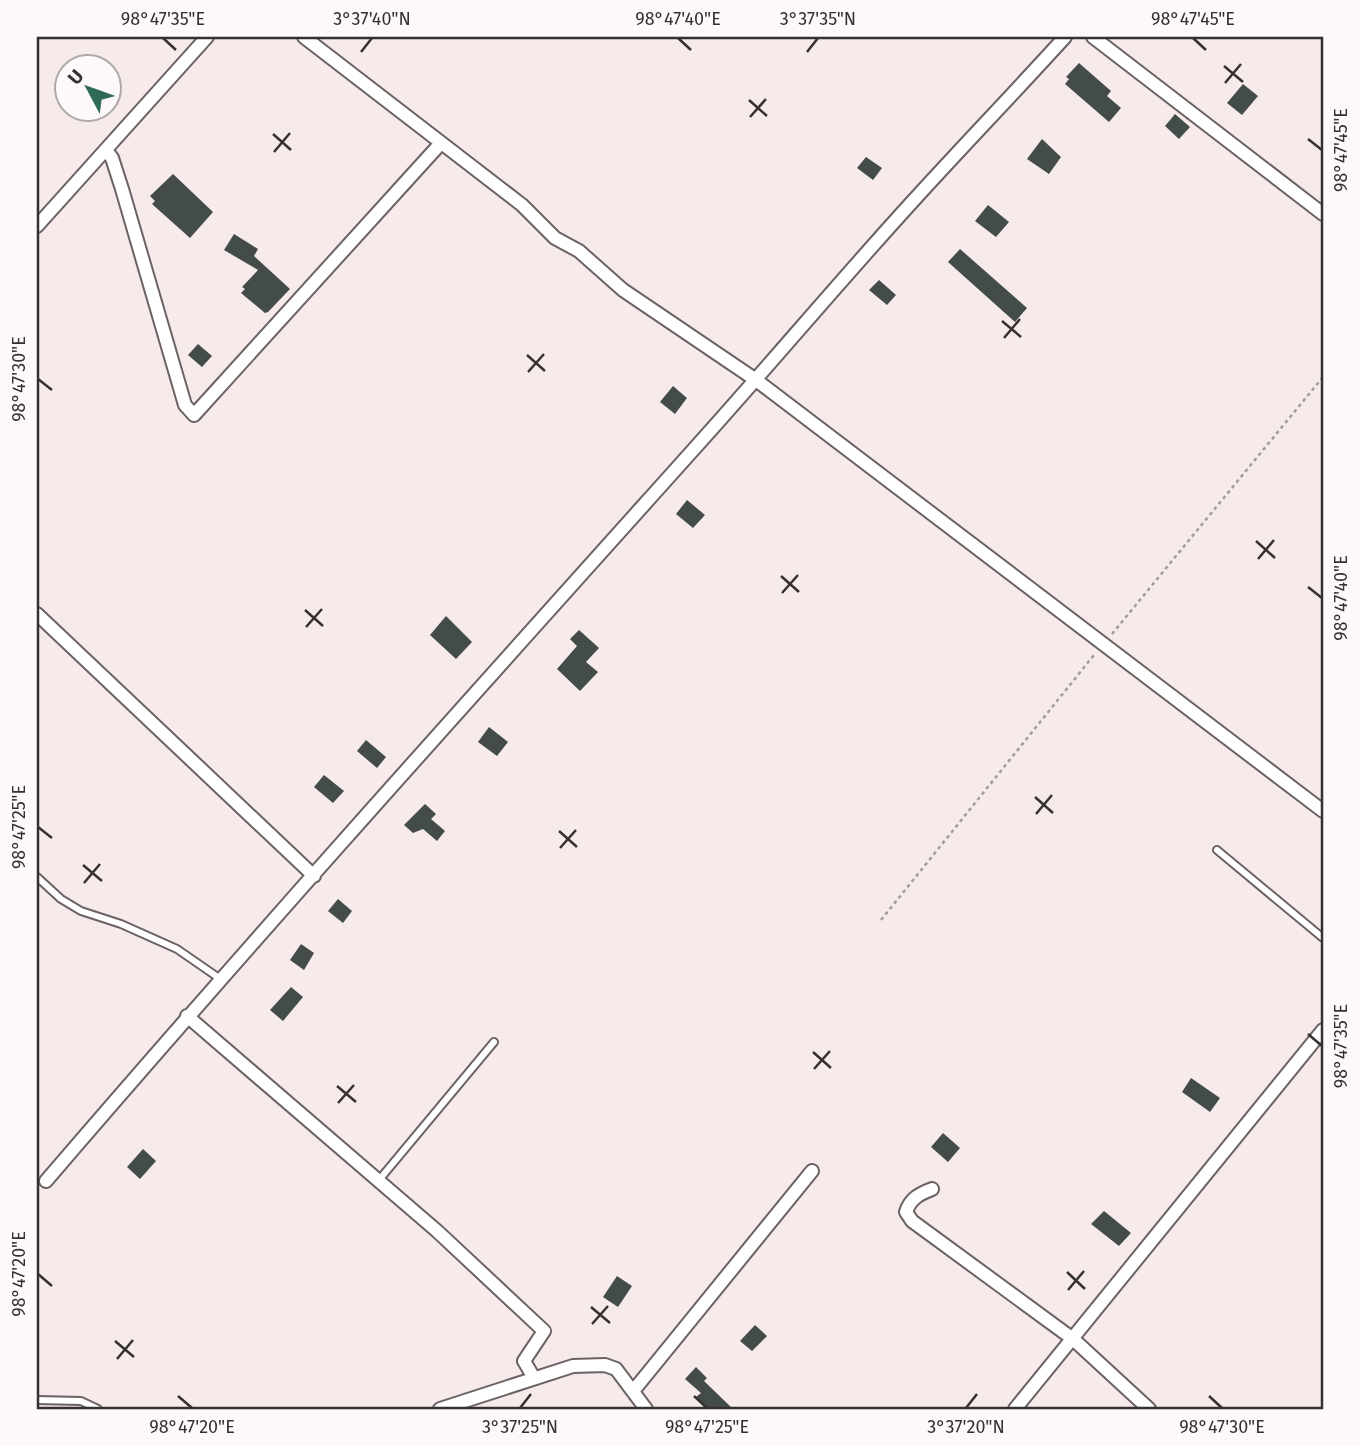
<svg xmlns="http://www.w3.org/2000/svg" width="1360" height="1446" viewBox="0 0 1360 1446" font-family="'Fira Sans',sans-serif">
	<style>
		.building { fill: #444c49 }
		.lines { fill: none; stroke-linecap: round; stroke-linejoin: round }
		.lane-casing { stroke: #6c6263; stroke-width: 10 }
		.street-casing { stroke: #6c6263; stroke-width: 16 }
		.path { stroke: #a39b9b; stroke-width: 2.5; stroke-dasharray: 3.5 3.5; stroke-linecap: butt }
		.lane { stroke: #fff; stroke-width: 6 }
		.street { stroke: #fff; stroke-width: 12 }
		.ticks { fill: none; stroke: #353131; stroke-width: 2.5 }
		.neatline { fill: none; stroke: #353131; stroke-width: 2.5 }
		.ticks-label { font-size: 18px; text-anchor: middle; fill: #353131 }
	</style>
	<rect width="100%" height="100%" fill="#f6eaeb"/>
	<!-- building -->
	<path class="building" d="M1079,63L1111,91L1107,96L1121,108L1109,122L1065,84L1069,79L1066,77Z
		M1243,84L1258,96L1242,115L1227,103Z
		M1175,114L1190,127L1179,139L1165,126Z
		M1042,139L1061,157L1049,174L1027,159Z
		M866,157L882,168L873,180L857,168Z
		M173,174L213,212L190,238L152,204L155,201L150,196Z
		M988,205L1009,222L996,237L975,221Z
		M234,234L258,249L254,256L290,289L268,312L265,313L241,293L245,289L242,287L258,270L224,250Z
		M960,249L1027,308L1015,322L948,262Z
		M879,280L896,295L887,305L869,290Z
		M198,344L212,356L202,367L188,355Z
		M673,386L687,398L675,414L660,402Z
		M687,500L705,515L693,528L676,514Z
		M446,616L472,642L456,659L430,635Z
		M579,630L599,648L586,662L598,672L580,691L557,669L577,646L570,639Z
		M489,727L508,742L497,756L478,742Z
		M366,740L386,757L377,768L357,751Z
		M324,775L344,791L333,803L314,787Z
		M425,804L436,814L431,819L445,831L437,841L423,829L413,833L404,825Z
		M338,899L352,911L343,923L328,911Z
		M301,944L314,953L304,970L290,960Z
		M291,987L303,997L283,1021L270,1010Z
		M1191,1078L1220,1098L1210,1112L1182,1092Z
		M943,1133L960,1148L948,1162L931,1147Z
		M143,1149L156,1161L140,1179L127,1167Z
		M1104,1211L1131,1233L1119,1246L1091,1224Z
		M617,1276L632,1286L618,1307L603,1297Z
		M755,1325L767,1336L752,1351L740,1341Z
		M696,1367L707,1378L704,1381L733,1409H709L696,1397L701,1393L685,1379Z"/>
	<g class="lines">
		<!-- lane casing -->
		<g class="lane-casing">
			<path id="lane" d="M1217,850L1323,938
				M37,877L61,899L81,911L121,924L177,949L219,978
				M379,1180L494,1042
				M37,1400L81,1401L98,1409"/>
		</g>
		<!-- street casing -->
		<g class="street-casing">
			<path id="street" d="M304,37L522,205L555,238L579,251L623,290L756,380L1323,811
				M1093,37L1323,214
				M106,150L112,158L122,189L185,405L194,415L441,143
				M37,226L207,37
				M37,614L314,876
				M187,1016L437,1231L544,1331L524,1361L534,1378
				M46,1181C258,934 476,692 694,449C768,367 839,282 913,201C963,146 1015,92 1065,37
				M932,1189C919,1194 910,1199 906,1212L912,1221L1073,1339L1149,1409
				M634,1390L812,1171
				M440,1409L573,1366L605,1365L616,1369L646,1409
				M1015,1409L1323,1030"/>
		</g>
		<!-- path -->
		<path class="path" d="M1112,634L1323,377
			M881,920L1094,655"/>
		<!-- lane -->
		<use href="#lane" class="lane"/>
		<!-- street -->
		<use href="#street" class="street"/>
	</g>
	<!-- ticks -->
	<path class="ticks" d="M163,38L176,50M678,38L691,50M1193,38L1206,50M361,52L372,38M807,52L818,38M1224,66L1243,82M1225,83L1241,64M749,100L767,116M750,117L766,99M273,134L291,150M1308,139L1322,150M274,152L290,133M1002,321L1021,337M1004,338L1020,319M527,355L545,371M528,372L544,354M38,379L52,390M1256,541L1275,558M1258,559L1274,540M781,576L799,592M1308,587L1322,598M782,593L798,575M305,610L323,626M306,627L322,609M1035,797L1053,813M1036,814L1052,795M38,827L52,838M559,831L577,847M560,848L576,830M83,865L102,881M84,883L100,864M1308,1034L1322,1046M813,1052L831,1068M814,1069L830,1051M337,1086L356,1102M338,1103L354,1085M1067,1272L1085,1289M38,1274L52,1286M1068,1290L1084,1271M591,1307L610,1323M592,1324L608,1306M115,1341L134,1357M117,1359L133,1340M178,1396L192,1408M694,1396L707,1408M1209,1396L1222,1408M520,1408L531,1394M966,1408L977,1394"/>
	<!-- border -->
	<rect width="1360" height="1446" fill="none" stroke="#fef9f9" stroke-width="77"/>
	<!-- north arrow -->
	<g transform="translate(88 88) rotate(311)"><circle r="33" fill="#fef9f9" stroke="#aea9a9" stroke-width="2"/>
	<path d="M0-5L12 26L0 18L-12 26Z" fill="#2e6a55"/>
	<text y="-10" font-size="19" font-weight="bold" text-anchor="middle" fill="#353131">U</text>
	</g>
	<rect x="38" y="38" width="1284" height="1370" class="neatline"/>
	<g class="ticks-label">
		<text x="163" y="25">98°47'35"E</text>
		<text x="372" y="25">3°37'40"N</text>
		<text x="678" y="25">98°47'40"E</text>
		<text x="818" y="25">3°37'35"N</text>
		<text x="1193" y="25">98°47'45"E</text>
		<text transform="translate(1341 150) rotate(-90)" y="6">98°47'45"E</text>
		<text transform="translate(19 379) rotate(-90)" y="6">98°47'30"E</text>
		<text transform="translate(1341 598) rotate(-90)" y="6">98°47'40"E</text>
		<text transform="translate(19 827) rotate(-90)" y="6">98°47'25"E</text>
		<text transform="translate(1341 1046) rotate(-90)" y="6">98°47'35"E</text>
		<text transform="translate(19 1274) rotate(-90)" y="6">98°47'20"E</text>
		<text x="192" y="1433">98°47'20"E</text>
		<text x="520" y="1433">3°37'25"N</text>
		<text x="707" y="1433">98°47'25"E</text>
		<text x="966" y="1433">3°37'20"N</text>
		<text x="1222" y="1433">98°47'30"E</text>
	</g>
</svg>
